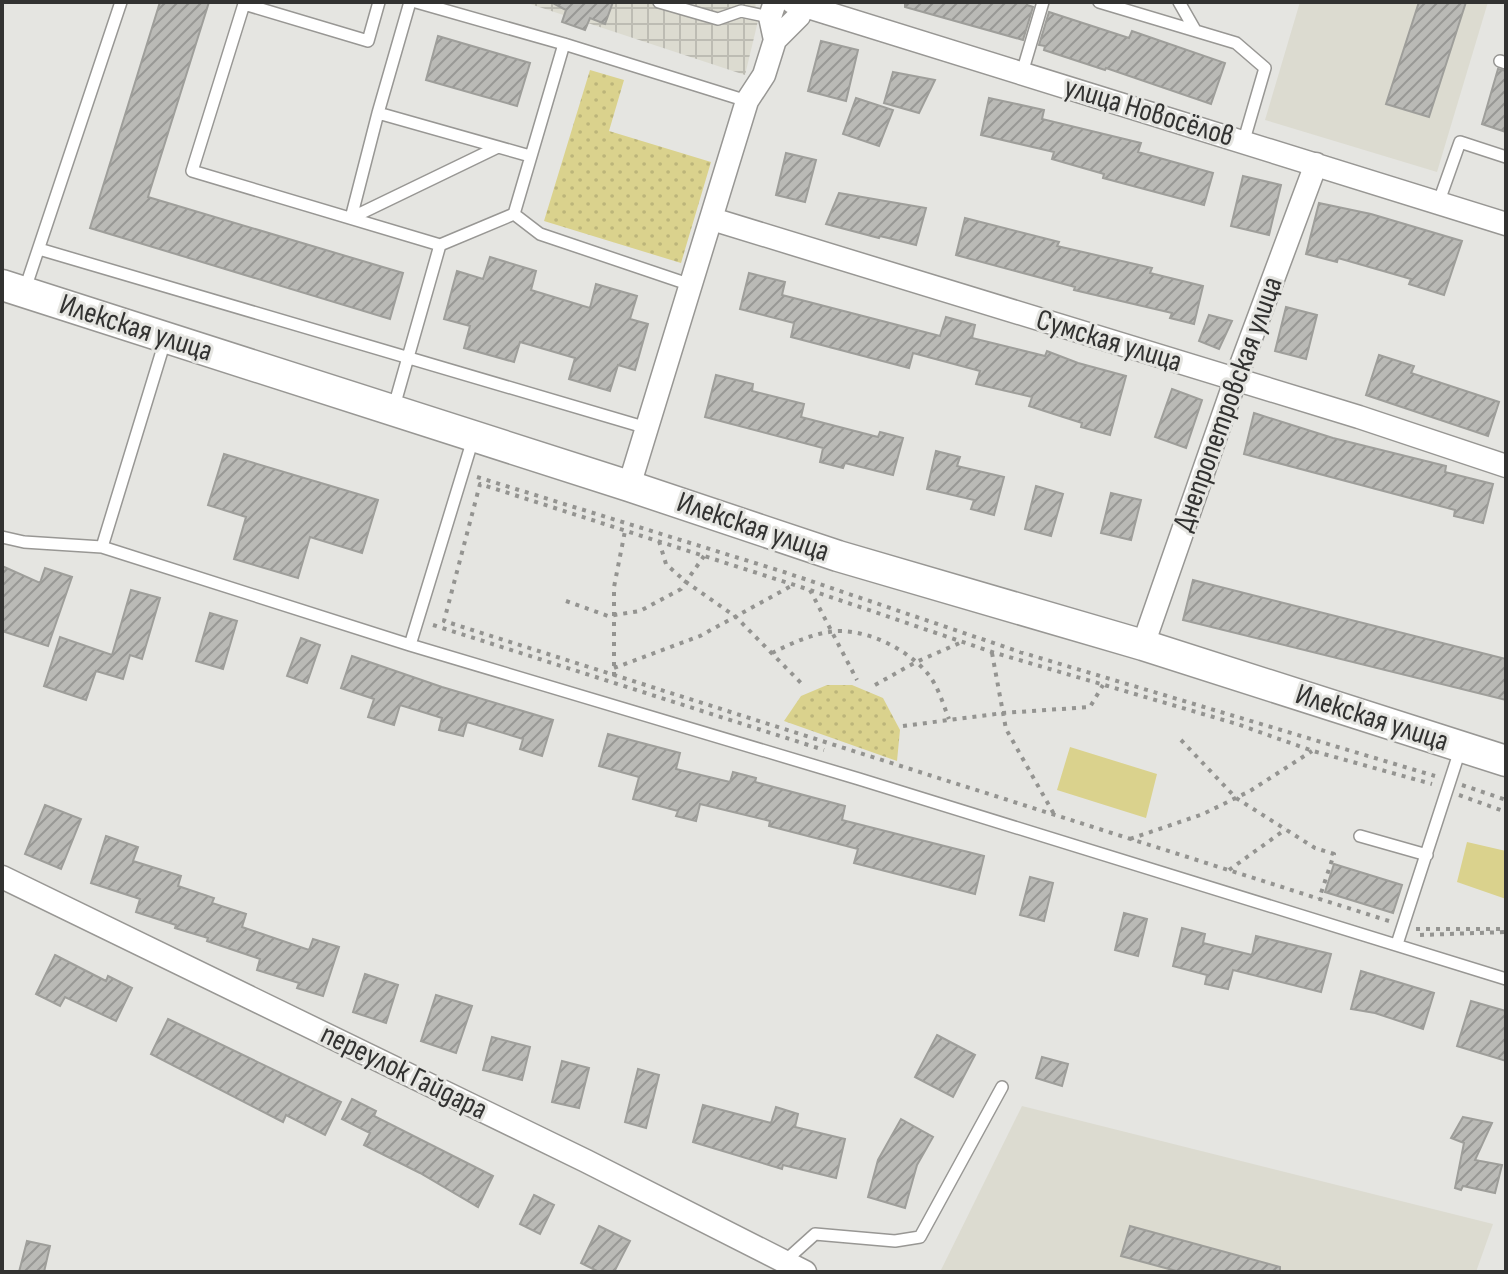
<svg xmlns="http://www.w3.org/2000/svg" width="1508" height="1274" viewBox="0 0 1508 1274" font-family="'Sofia Sans Condensed',sans-serif">
	<style>
		.built { fill: #dcdbd0 }
		.industrial { fill: url(#industrial-grid) }
		.park { fill: url(#park-dots) }
		.pitch { fill: #dad28d }
		.building { fill: url(#building-hatch); stroke: #9e9e9a; stroke-width: 2 }
		.lines { fill: none; stroke-linecap: round; stroke-linejoin: round }
		.lane-casing { stroke: #989794; stroke-width: 14 }
		.street-casing { stroke: #989794; stroke-width: 25 }
		.secondary-casing { stroke: #989794; stroke-width: 33 }
		.path { stroke: #949491; stroke-width: 4; stroke-dasharray: 4 6; stroke-linecap: butt }
		.lane { stroke: #fff; stroke-width: 11 }
		.street { stroke: #fff; stroke-width: 22 }
		.secondary { stroke: #fff; stroke-width: 30 }
		.labels { text-anchor: middle; dominant-baseline: central; stroke-width: 6; stroke-linejoin: round; paint-order: stroke }
		.street-label { font-size: 30px; fill: #323231; stroke: #e5e5e1 }
	</style>
	<defs>
		<pattern id="industrial-grid" width="8" height="8" patternUnits="userSpaceOnUse" patternTransform="scale(2)"><rect width="8" height="8" fill="#dcdbd0"/><path d="M0 4h8M4 0v8" fill="none" stroke="#bdbcb3"/></pattern>
		<pattern id="park-dots" width="8" height="8" patternUnits="userSpaceOnUse" patternTransform="scale(2)"><rect width="8" height="8" fill="#dad28d"/><path d="M2 2h.1M6 6h.1" fill="none" stroke="#bcb57a" stroke-width="1.8" stroke-linecap="round"/></pattern>
		<pattern id="building-hatch" width="6" height="6" patternUnits="userSpaceOnUse" patternTransform="scale(2)"><rect width="6" height="6" fill="#babab6"/><path d="M-1 1l2-2M0 6l6-6M5 7l2-2" fill="none" stroke="#989895"/></pattern>
	</defs>
	<rect width="100%" height="100%" fill="#e5e5e1"/>
	<!-- built -->
	<path class="built" d="M1300,2H1488L1437,172L1265,120Z
		M1022,1106L1493,1224L1476,1272H940Z"/>
	<!-- industrial -->
	<path class="industrial" d="M524,2H755L758,21L745,75Z"/>
	<!-- park -->
	<path class="park" d="M590,70L624,80L609,131L711,162L681,263L544,221Z
		M827,685H852L883,698L900,730L897,761L784,721L801,696Z"/>
	<!-- pitch -->
	<path class="pitch" d="M1070,747L1157,774L1146,818L1057,790Z
		M1467,842L1506,851V899L1457,882Z"/>
	<!-- building -->
	<path class="building" d="M160,2H209L148,197L403,273L390,319L90,228Z
		M551,2H613L605,24L590,18L585,30L562,22L566,10Z
		M905,2H1028L1027,5L1033,7L1023,40L905,7Z
		M1419,2H1466L1429,117L1386,104Z
		M1049,12L1129,38L1132,31L1225,63L1211,104L1106,68L1105,70L1044,50L1045,46L1039,45Z
		M438,36L530,63L517,106L426,80Z
		M821,41L858,50L846,101L808,91Z
		M1498,69L1506,71V132L1482,124Z
		M893,72L935,80L919,113L884,103Z
		M856,98L893,110L879,146L843,134Z
		M989,98L1044,110L1042,119L1141,143L1138,152L1213,173L1204,205L1103,178L1104,174L1052,159L1054,152L981,135Z
		M786,153L816,160L805,202L776,195Z
		M1243,176L1281,185L1269,235L1231,226Z
		M839,193L926,208L916,245L880,236L879,238L826,224Z
		M1319,203L1371,214L1462,241L1444,295L1409,284L1411,279L1338,258L1337,262L1306,254Z
		M965,218L1059,242L1057,246L1152,268L1150,273L1203,286L1194,324L1170,318L1172,313L1074,290L1075,287L956,255Z
		M490,257L536,271L531,290L590,308L596,284L637,296L630,319L648,324L635,370L618,365L610,391L569,379L575,358L520,342L514,362L464,348L470,326L444,319L457,271L483,279Z
		M749,273L785,282L782,295L940,336L946,317L975,325L972,338L1045,356L1047,351L1078,363L1126,376L1110,435L1081,427L1082,423L1029,406L1032,397L976,384L980,371L913,353L909,368L791,337L794,323L740,309Z
		M1286,307L1317,315L1306,359L1275,351Z
		M1209,315L1232,321L1219,349L1199,341Z
		M1379,355L1414,366L1411,373L1499,402L1488,436L1366,395Z
		M716,375L753,384L752,391L804,404L801,417L878,437L880,432L903,438L893,475L845,463L843,468L820,462L823,448L705,417Z
		M1172,389L1202,400L1186,448L1155,437Z
		M1254,413L1333,438L1446,466L1445,472L1493,484L1483,523L1454,516L1455,510L1244,454Z
		M936,451L960,457L957,466L1004,477L994,515L971,509L974,500L927,489Z
		M224,454L378,500L362,553L310,537L298,578L234,559L246,517L208,505Z
		M1036,486L1063,494L1051,536L1025,529Z
		M1111,493L1141,500L1131,540L1101,533Z
		M2,566L40,583L45,568L72,577L48,646L2,631Z
		M1193,580L1506,659V700L1183,620Z
		M131,590L160,598L142,659L130,655L123,679L96,671L86,700L44,686L60,637L112,655Z
		M210,613L237,621L223,669L196,661Z
		M301,638L320,645L307,683L287,676Z
		M352,656L442,687L553,720L542,756L520,749L523,739L467,722L463,736L439,730L442,718L400,705L394,725L368,717L374,699L341,688Z
		M608,734L680,753L676,769L730,782L733,772L756,778L755,782L845,806L842,820L984,856L975,894L854,863L858,849L769,826L770,821L700,804L696,821L676,816L678,811L633,799L639,777L599,766Z
		M45,805L81,819L61,869L25,854Z
		M106,836L138,847L133,861L181,876L178,886L214,898L212,903L246,914L242,927L309,950L313,939L339,947L323,996L297,988L299,983L257,970L260,959L207,941L208,938L175,928L176,925L136,912L140,899L91,883Z
		M1334,864L1402,885L1393,913L1325,892Z
		M1030,877L1053,883L1044,921L1020,915Z
		M1124,913L1147,919L1138,956L1115,950Z
		M1182,928L1205,934L1203,943L1252,955L1256,936L1331,954L1321,992L1233,970L1228,989L1205,984L1207,975L1173,966Z
		M55,955L106,981L108,976L132,988L116,1021L65,997L60,1006L36,994Z
		M1361,971L1434,993L1423,1029L1375,1013L1351,1009Z
		M365,974L398,985L386,1023L353,1012Z
		M436,995L472,1006L456,1053L421,1041Z
		M1471,1001L1506,1011V1061L1457,1046Z
		M168,1019L341,1102L325,1135L286,1115L283,1122L151,1054Z
		M937,1035L975,1055L953,1097L915,1077Z
		M492,1037L530,1047L522,1080L483,1070Z
		M1042,1057L1068,1064L1062,1086L1036,1078Z
		M562,1061L589,1068L579,1108L552,1102Z
		M638,1069L659,1075L646,1128L625,1122Z
		M352,1099L376,1111L374,1116L493,1176L478,1207L420,1173L364,1145L370,1133L342,1119Z
		M703,1105L771,1123L776,1107L798,1114L795,1127L845,1139L836,1178L783,1165L782,1169L693,1142Z
		M1463,1117L1492,1123L1475,1160L1502,1165L1495,1193L1463,1186L1461,1190L1455,1188L1464,1143L1451,1138Z
		M901,1119L933,1137L917,1165L905,1208L868,1197L878,1160Z
		M534,1195L554,1205L540,1234L520,1224Z
		M599,1226L630,1241L614,1272H599L581,1263Z
		M1130,1226L1280,1267V1272H1180L1121,1256Z
		M27,1241L50,1246L44,1272H19Z"/>
	<g class="lines">
		<!-- lane casing -->
		<g class="lane-casing">
			<path id="lane" d="M379,2L368,41L244,4L192,171L440,245
				M410,2L378,113L530,156
				M416,2L564,44
				M659,2L718,19L741,11L770,17
				M1099,2L1236,43L1265,68L1244,140
				M1179,2L1195,30
				M1500,61L1506,63
				M1022,73L1043,2
				M1439,201L1460,142L1506,157
				M514,214L564,44L747,101
				M351,218L498,147
				M351,218L378,113
				M39,249L647,428
				M24,292L121,2
				M393,410L440,245L514,214L540,234L691,285
				M2,537L24,542L102,547L410,645L859,779L1506,979
				M102,547L165,341
				M410,645L473,439
				M1360,836L1427,855
				M1397,944L1461,747
				M785,1261L815,1234L895,1241L920,1237L1002,1087"/>
		</g>
		<!-- street casing -->
		<g class="street-casing">
			<path id="street" d="M775,2L770,17L775,40
				M792,2L1506,224
				M712,219L1359,417L1506,466
				M629,486L747,101L764,75L775,40L799,16L802,5
				M1143,645L1235,381L1316,164
				M2,877L586,1161L805,1272"/>
		</g>
		<!-- secondary casing -->
		<g class="secondary-casing">
			<path id="secondary" d="M2,285L629,486L838,556L1143,645L1506,761"/>
		</g>
		<!-- path -->
		<path class="path" d="M477,477L784,572L1020,652L1435,776
			M659,541L666,564L686,582L736,617L804,686
			M810,590L857,680
			M566,601L608,616L640,611L681,589L704,556
			M433,625L824,750
			M772,653C790,644 809,635 829,632C862,626 908,649 928,674C938,686 943,704 949,719
			M992,653L1006,729L1055,816
			M614,668L700,636L793,585
			M614,676V587L625,531
			M875,685L916,662L962,642
			M903,726L1003,713L1090,707L1103,685
			M1181,740L1236,798L1315,848L1334,854L1319,899
			M1462,785L1506,800
			M1459,795L1506,812
			M1130,839L1203,814L1250,791L1312,751
			M1229,870L1286,829
			M1389,921L444,621L480,484L810,590L992,652L1237,724L1313,751L1432,784
			M1416,929H1506
			M1420,935L1506,932"/>
		<!-- lane -->
		<use href="#lane" class="lane"/>
		<!-- street -->
		<use href="#street" class="street"/>
		<!-- secondary -->
		<use href="#secondary" class="secondary"/>
	</g>
	<g class="labels">
		<!-- street labels -->
		<g class="street-label">
			<text transform="translate(1149 112) rotate(17)">улица Новосёлов</text>
			<text transform="translate(136 328) rotate(18)">Илекская улица</text>
			<text transform="translate(1109 341) rotate(17)">Сумская улица</text>
			<text transform="translate(1228 404) rotate(-70)">Днепропетровская улица</text>
			<text transform="translate(753 527) rotate(19)">Илекская улица</text>
			<text transform="translate(1372 718) rotate(18)">Илекская улица</text>
			<text transform="translate(404 1072) rotate(26)">переулок Гайдара</text>
		</g>
	</g>
	<!-- border -->
	<rect width="1508" height="1274" fill="none" stroke="#323231" stroke-width="8"/>
</svg>
